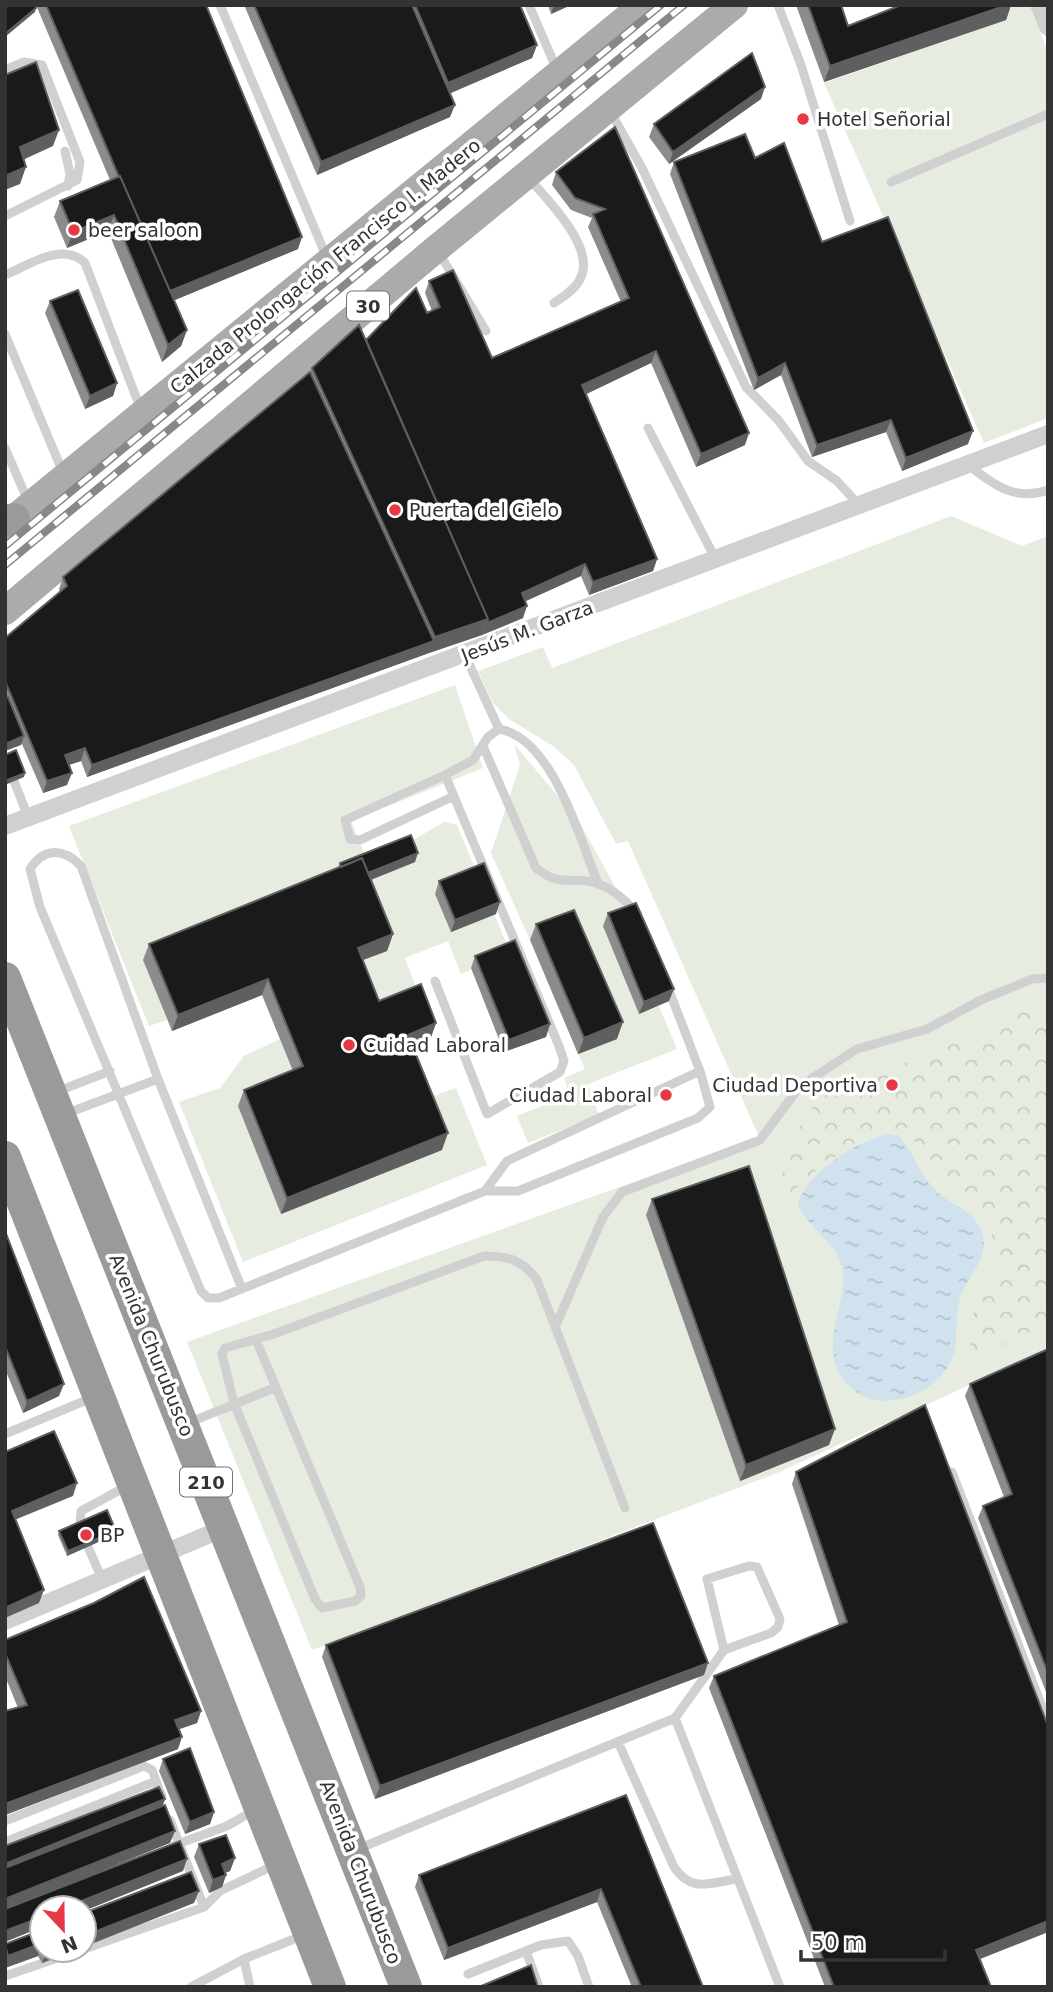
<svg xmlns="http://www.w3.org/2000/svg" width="1053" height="1992" viewBox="0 0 1053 1992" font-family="'DejaVu Sans',sans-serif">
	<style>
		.grass { fill: #e6ecdf }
		.park { fill: url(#park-crowns) }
		.water { fill: url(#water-ripples) }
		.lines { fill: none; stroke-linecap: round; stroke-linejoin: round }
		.lane { stroke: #d0d0d0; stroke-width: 9 }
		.street { stroke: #d0d0d0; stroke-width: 18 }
		.primary { stroke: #ababab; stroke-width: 28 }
		.highway { stroke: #9a9a9a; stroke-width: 32 }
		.rail-casing { stroke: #888; stroke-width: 8 }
		.rail { stroke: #fff; stroke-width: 5; stroke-dasharray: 16; stroke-linecap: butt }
		.wall { fill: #8c8c8c }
		.shaded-wall { fill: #5f5f5f }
		.building { fill: #1a1a1a; stroke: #5f5f5f; stroke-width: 2 }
		.poi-dot { fill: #e63946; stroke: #fff; stroke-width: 2.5 }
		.labels { text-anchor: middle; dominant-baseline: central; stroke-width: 7; stroke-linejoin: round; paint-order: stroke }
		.shield { fill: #fff; stroke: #707070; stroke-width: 2 }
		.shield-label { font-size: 18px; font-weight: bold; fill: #333 }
		.poi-label { font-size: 19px; fill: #333; stroke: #fff; text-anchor: start }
		.street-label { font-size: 19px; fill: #333; stroke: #fff }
	</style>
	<defs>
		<pattern id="park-crowns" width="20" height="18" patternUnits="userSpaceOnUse" patternTransform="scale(1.75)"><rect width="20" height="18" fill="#e6ecdf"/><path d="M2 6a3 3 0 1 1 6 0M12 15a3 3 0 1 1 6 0" fill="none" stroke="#c6cbc0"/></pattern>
		<pattern id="water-ripples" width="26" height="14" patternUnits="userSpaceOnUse" patternTransform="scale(1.75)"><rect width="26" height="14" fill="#cfe2ee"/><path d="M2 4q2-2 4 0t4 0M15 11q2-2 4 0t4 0" fill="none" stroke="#b2c2cd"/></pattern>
	</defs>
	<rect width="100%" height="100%" fill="#fff"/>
	<!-- grass -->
	<path class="grass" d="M1000,5H1029L1048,52V418L984,443L824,83L1005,20Z
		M951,516L1022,546L1048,536V1349L777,1473L312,1650L187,1342L759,1137L628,841L616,844L574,765L553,746L509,719L493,703L478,671L543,647L552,668Z
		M455,685L483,768L351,821L367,860L144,961L167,1020L149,1026L69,826Z
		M514,744L579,821L631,916L604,926L639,1014L659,1006L677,1049L588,1084L599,1115L528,1143L517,1116L570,1095L564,1078L585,1069L578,1054L617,1038L568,926L530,940L491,853L520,765Z
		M444,822L457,825L510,952L461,974L448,941L405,958L420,997L373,1017L352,964L360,884L408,843Z
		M280,1039L422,1100L456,1088L487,1165L243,1262L179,1102L220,1088L244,1056Z"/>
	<!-- park -->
	<path class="park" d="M1048,1008V1323L970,1361V1325L976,1305L1005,1266L978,1203L945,1193L922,1164L910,1127L867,1134L801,1182L790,1196L781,1188L785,1150L817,1100L847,1079L870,1077L976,1035L1005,1015Z"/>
	<!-- water -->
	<path class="water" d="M890,1134L899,1136C915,1155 922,1180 942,1196C956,1207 974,1212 981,1230C992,1257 968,1274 960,1298C954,1319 960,1346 949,1365C927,1402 869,1416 843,1379C815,1340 855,1297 840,1260C832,1242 809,1226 798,1206C803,1175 861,1138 890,1134Z"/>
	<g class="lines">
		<!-- lane -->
		<path class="lane" d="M220,5L327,258
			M529,5L557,70
			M778,5L801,65L850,221
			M5,70L24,62L42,65L80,162L77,180L5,216
			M610,111L642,168L746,387L779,421L808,461L837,481L859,505
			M65,151L70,174L68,186
			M528,177C547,200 599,249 579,281C574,290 563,297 554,303
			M891,182L1048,114
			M439,253L486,331
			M5,275C29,265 63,241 85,263L141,410
			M5,334L64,475
			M648,428L716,560
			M5,448L28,501
			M968,465C993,484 1015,502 1048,490
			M499,729C553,738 579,838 598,883
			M483,746L536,868C563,890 574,874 598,884C611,888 631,903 636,915
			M445,775L345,820L350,839L360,840L454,796
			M14,781L28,817
			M435,981L487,1114L560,1072L564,1061L559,1046L445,775L473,760L488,737L499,729L465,655
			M667,985L700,1071
			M56,1092L110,1071
			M65,1114L158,1079
			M242,1289L158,1079L81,866C64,848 44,847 30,869L40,907L201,1291L208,1298H219L485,1191H518L698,1118L710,1107L700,1071L507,1161L485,1191
			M556,1325L603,1217L622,1192L760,1140L800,1086L857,1049L927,1029L981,1000L1032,979L1048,978
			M256,1340L360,1587L361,1596L355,1601L322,1608L315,1599L234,1403L222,1354L225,1348L274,1334L484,1256C509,1256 522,1260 537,1280L625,1508
			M188,1423L274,1388
			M5,1434L94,1397
			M952,1472L1048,1722
			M80,1525L81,1511L129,1485
			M88,1547L102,1579
			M675,1718L780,1987
			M618,1742L674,1867C692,1893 709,1883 736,1879
			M170,1820L204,1907
			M5,1821L144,1766L152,1770L162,1797
			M5,1842L156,1781
			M175,1845L227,1826L255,1810
			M358,1849L675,1718L724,1650L771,1633L778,1627L780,1619L757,1567L749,1566L707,1579L724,1650
			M84,1949L204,1907L220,1891L277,1864
			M526,1951L539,1987
			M244,1959L250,1987
			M468,1974L541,1945L568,1941L578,1956L589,1987
			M5,1976L81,1950
			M191,1987L244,1959L304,1935"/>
		<!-- street -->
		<path class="street" d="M1039,5L1048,27
			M5,826L1048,434
			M5,1621L224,1528"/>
		<!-- primary -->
		<path class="primary" d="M5,526L643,5
			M5,611L436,249L734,5"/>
		<!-- highway -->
		<path class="highway" d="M5,521L14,519
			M5,978L406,1987
			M5,1157L330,1987"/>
		<!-- rail casing -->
		<g class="rail-casing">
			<path id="rail" d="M5,546L661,5
				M5,565L684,5"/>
		</g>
		<!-- rail -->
		<use href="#rail" class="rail"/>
	</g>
	<!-- wall -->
	<path class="wall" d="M36,5H206L298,249L174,300L187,330L181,346L162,362L108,231L67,248L54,217L60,201L110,180Z
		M244,5H520L537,45L532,58L450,93V117L317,175Z
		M548,5H571L551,14Z
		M796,5H841L848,26L1011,5L1006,20L824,82Z
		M761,99L669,164L649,137L654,124Z
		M615,127L745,445L696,467L651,363L586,394L657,559L653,571L589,595L581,576L526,601L523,618L482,635L429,653L87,777L81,761L68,765L67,785L43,793L22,744L5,751V638L60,592L59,589L63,577L310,372L312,368L366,340L432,311L425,293L429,281L492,358L621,302L588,227L592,218L571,210L552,185L556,172Z
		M755,158L822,242L968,444L902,471L886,432L812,457L781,375L754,390L670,174L674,162Z
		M50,301L117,383L113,396L85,409L45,313Z
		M415,862L371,880L393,934L387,951L363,960L379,1001L436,1023L430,1040L413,1047L442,1150L281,1214L238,1106L244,1090L293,1071L262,995L172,1031L143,960L149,944L338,868L340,863Z
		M439,881L496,914L451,932L435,894Z
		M608,913L669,1001L639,1014L603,926Z
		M536,924L617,1039L578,1054L530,940Z
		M475,956L550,1024L546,1037L504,1052L471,968Z
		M652,1199L829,1445L740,1481L646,1215Z
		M5,1231L59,1396L23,1413L5,1369Z
		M1048,1349V1697L978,1518L983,1506L1004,1497L965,1396L970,1384Z
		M796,1472L1048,1932L980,1959L991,1987H825L709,1688L714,1676L839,1625L792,1484Z
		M59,1531H116L114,1535L67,1556L58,1535Z
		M5,1640L201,1711L197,1723L179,1729L178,1749L5,1815V1711L18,1708L5,1676Z
		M326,1645L704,1675L375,1799L322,1657Z
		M163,1759L214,1812L210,1824L185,1834L159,1771Z
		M626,1795L703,1987H632L597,1902L444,1960L415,1887L419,1875Z
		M199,1844L235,1858L230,1871L225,1873L226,1875L222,1887L209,1893L194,1857Z
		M42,1930V1950H76L42,1963L38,1956L5,1968V1944Z"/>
	<!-- shaded-wall -->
	<path class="shaded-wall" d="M554,5H571L551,14Z
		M1007,5H1011L1006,20L824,82L830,66Z
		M36,8L35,12L5,37V34Z
		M537,45L532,58L444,96L448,83Z
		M765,87L761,99L669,164L673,152Z
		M455,105L450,117L317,175L321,162Z
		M59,130L53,146L14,164L20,147Z
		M26,167L20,184L5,190V176Z
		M114,215L108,231L67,248L73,232Z
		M302,237L298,249L163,305L168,292Z
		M187,330L181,346L162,362L168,345Z
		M656,351L651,363L578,398L582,385Z
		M785,363L781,375L754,390L758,378Z
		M117,383L113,396L85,409L90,396Z
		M891,420L886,432L812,457L817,445Z
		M973,431L968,444L902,471L906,458Z
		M749,433L745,445L696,467L701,454Z
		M657,559L653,571L589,595L593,582Z
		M585,564L581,576L517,605L522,593Z
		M527,606L523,618L482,635L487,623Z
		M488,619L482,635L429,653L435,637Z
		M434,641L429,653L87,777L92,765Z
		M24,736L21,745L5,751V744Z
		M85,748L81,761L60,768L65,755Z
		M25,773L24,777L5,785V781Z
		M72,773L67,785L43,793L47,781Z
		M418,853L415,862L360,884L363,875Z
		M500,902L496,914L451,932L455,920Z
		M393,934L387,951L352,964L358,948Z
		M268,979L262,995L172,1031L178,1015Z
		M674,989L669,1001L639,1014L644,1002Z
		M623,1022L617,1039L578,1054L584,1038Z
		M436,1023L430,1040L402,1051L408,1035Z
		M550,1024L546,1037L504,1052L509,1040Z
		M448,1133L442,1150L281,1214L287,1198Z
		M64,1384L59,1396L23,1413L27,1401Z
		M835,1429L829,1445L740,1481L746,1465Z
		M77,1483L73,1496L7,1523L12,1511Z
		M116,1531L114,1535L67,1556L68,1551Z
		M44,1590L39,1603L5,1618V1608Z
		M708,1663L704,1675L375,1799L380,1786Z
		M201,1711L197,1723L171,1732L175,1720Z
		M182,1737L178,1749L5,1815V1804Z
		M165,1799L161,1811L5,1874V1864Z
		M214,1812L210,1824L185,1834L190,1822Z
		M175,1831L170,1843L5,1910V1899Z
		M235,1858L230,1871L217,1876L222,1864Z
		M187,1859L183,1871L84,1911V1908H64Z
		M226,1875L222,1887L209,1893L213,1880Z
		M601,1889L597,1902L444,1960L448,1948Z
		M199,1891L194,1903L84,1947V1936Z
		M42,1917V1927L5,1942V1931Z
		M1048,1921V1932L972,1962L976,1950Z
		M42,1943L38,1956L5,1968V1963L8,1956Z
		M49,1950H76L42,1963L47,1951Z"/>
	<!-- building -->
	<path class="building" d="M5,5H35L36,8L5,34Z
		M46,5H206L302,237L170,291L120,176L119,177Z
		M254,5H412L455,105L321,162Z
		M415,5H520L537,45L448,83Z
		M808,5H841L848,26L901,5H1007L830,66Z
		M752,53L765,87L673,152L654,124Z
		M36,62L59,130L20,147L26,167L5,176V75Z
		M615,127L749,433L701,454L656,351L582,385L657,559L593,582L585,564L522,593L527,606L487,623L488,619L366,340L416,288L427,313L440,307L429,281L453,270L492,358L629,298L593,214L605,209L575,198L556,172Z
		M745,134L755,158L784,143L822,242L888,217L973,431L906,458L891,420L817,445L785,363L758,378L674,162Z
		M120,176L187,330L168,345L114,215L73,232L60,201Z
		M78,290L117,383L90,396L50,301Z
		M359,325L488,619L435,637L312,368Z
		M310,372L434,641L92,765L85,748L65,755L72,773L47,781L5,681V638L67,586L63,577Z
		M8,697L24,736L5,744V698Z
		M16,750L25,773L5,781V755Z
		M411,835L418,853L368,873L362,858L341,867L340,863Z
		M362,858L393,934L358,948L379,1001L421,984L436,1023L408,1035L448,1133L287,1198L244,1090L303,1066L268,979L178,1015L149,944Z
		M484,863L500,902L455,920L439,881Z
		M636,903L674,989L644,1002L608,913Z
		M574,910L623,1022L584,1038L536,924Z
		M515,940L550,1024L509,1040L475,956Z
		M749,1166L835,1429L746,1465L652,1199Z
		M5,1231L64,1384L27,1401L5,1346Z
		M1048,1349V1673L983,1506L1012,1494L970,1384Z
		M925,1405L1048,1726V1921L976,1950L991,1987H834L714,1676L847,1622L796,1472Z
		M54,1431L77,1483L12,1511L44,1590L5,1608V1452Z
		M107,1510L116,1531L68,1551L59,1531Z
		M653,1523L708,1663L380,1786L326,1645Z
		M144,1577L201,1711L175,1720L182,1737L5,1804V1711L27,1705L5,1653V1640L94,1603Z
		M190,1748L214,1812L190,1822L163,1759Z
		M159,1787L165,1799L5,1864V1846Z
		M626,1795L703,1987H641L601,1889L448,1948L419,1875Z
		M165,1805L175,1831L5,1899V1868Z
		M226,1835L235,1858L222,1864L226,1875L213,1880L199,1844Z
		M180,1841L187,1859L64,1908H42V1917L5,1931V1909Z
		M191,1872L199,1891L84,1936V1913Z
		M42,1930V1943L8,1956L5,1944Z
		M531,1965L538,1987H479Z"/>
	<!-- markers -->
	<g class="poi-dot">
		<circle cx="803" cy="119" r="7"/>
		<circle cx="74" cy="230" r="7"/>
		<circle cx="395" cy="510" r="7"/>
		<circle cx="349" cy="1045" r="7"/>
		<circle cx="892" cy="1085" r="7"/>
		<circle cx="666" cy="1095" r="7"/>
		<circle cx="86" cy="1535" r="7"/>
	</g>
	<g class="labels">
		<!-- shield labels -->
		<g class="shield">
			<rect x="347" y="291.5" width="42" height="29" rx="5"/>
			<rect x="180" y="1467.5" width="52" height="29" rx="5"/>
		</g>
		<g class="shield-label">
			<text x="368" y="306">30</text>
			<text x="206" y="1482">210</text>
		</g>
		<!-- poi labels -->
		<g class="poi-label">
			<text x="817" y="119">Hotel Señorial</text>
			<text x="88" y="230">beer saloon</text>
			<text x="409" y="510">Puerta del Cielo</text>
			<text x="363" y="1045">Cuidad Laboral</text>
			<text x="878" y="1085" text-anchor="end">Ciudad Deportiva</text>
			<text x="652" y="1095" text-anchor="end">Ciudad Laboral</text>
			<text x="100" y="1535">BP</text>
		</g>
		<!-- street labels -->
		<g class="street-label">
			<text transform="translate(325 266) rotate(-39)">Calzada Prolongación Francisco I. Madero</text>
			<text transform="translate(527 631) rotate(-21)">Jesús M. Garza</text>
			<text transform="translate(152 1345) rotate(68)">Avenida Churubusco</text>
			<text transform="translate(361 1872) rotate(69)">Avenida Churubusco</text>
		</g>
	</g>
	<!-- border -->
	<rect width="1053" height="1992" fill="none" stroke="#333333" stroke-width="14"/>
	<!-- north arrow -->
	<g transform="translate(63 1929) rotate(158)"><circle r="33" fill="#ffffff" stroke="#adadad" stroke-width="2"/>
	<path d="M0-5L12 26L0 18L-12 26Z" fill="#e63946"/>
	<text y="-10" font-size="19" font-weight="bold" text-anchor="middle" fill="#333333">N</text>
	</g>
	<!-- scale -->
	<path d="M801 1950v10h144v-10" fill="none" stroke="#333333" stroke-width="3.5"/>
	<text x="811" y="1950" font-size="21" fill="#333333" stroke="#ffffff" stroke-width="5" paint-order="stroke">50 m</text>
</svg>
